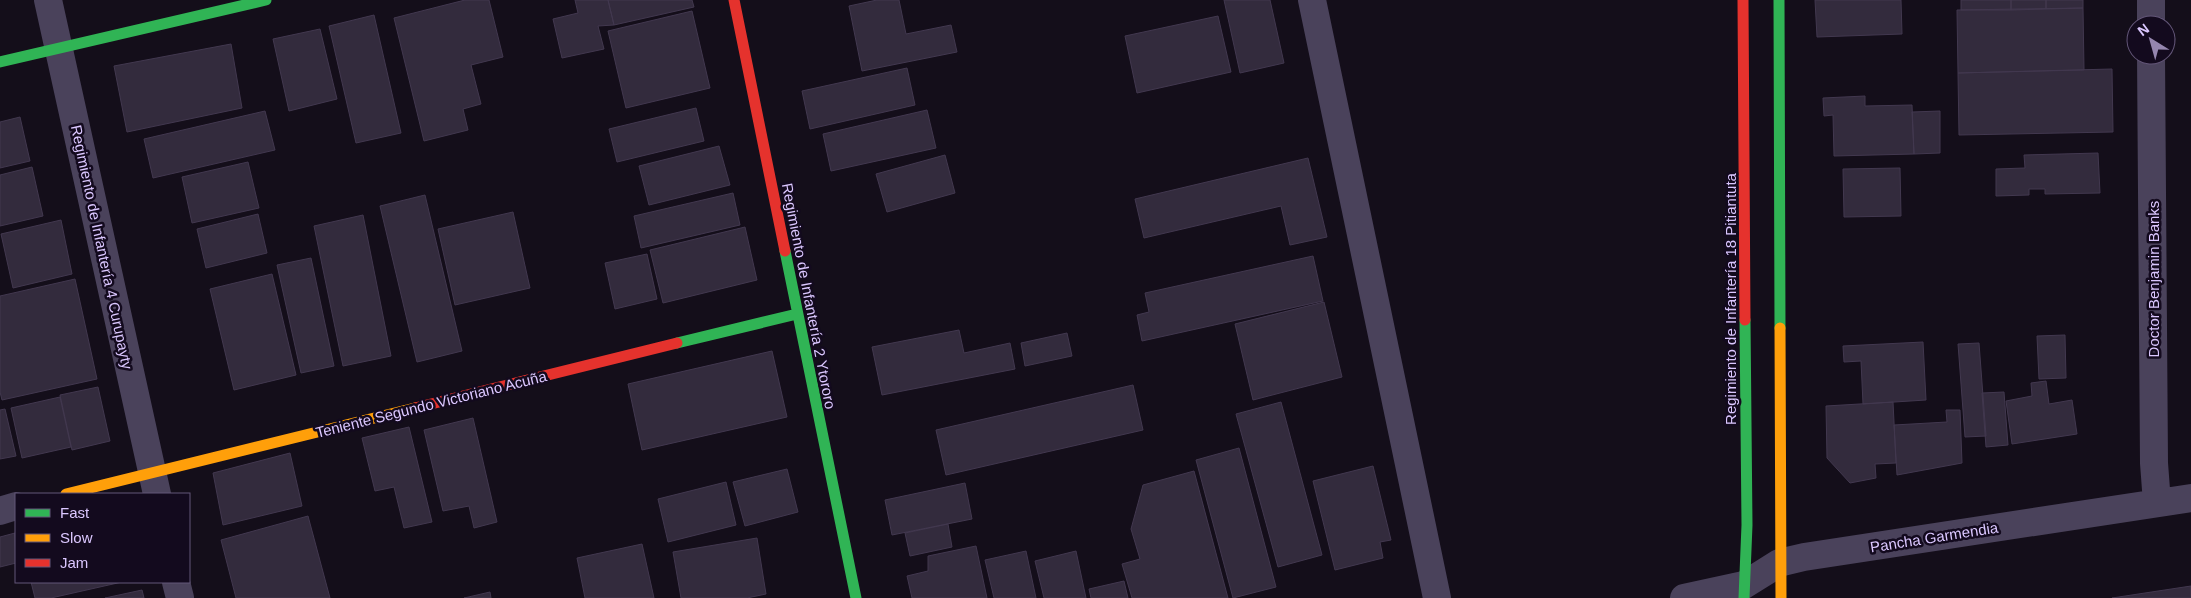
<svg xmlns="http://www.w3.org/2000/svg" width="2191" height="598" viewBox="0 0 2191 598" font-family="Arial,sans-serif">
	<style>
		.building { fill: #332b3d; stroke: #42384f }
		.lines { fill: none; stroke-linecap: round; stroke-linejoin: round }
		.street { stroke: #4a425b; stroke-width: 28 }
		.fast { stroke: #30b455; stroke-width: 11 }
		.slow { stroke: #ff9f0a; stroke-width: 11 }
		.jam { stroke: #e5322d; stroke-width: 11 }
		.labels { text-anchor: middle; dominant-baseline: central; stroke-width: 5; stroke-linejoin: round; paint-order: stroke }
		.street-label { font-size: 15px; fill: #dbc7ff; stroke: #130a1e }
	</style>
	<rect width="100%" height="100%" fill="#140e1a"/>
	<!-- building -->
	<path class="building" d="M465,0H489L503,57L471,65L481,104L463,109L468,130L424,141L394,18Z
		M575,0H608L614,25L598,26L604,49L562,58L553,19L578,13Z
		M608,0H692L694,7L614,25Z
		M877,0H899L906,34L951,25L957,52L862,71L849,6Z
		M1224,0H1270L1284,63L1240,73Z
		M1815,0H1901L1902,34L1817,37Z
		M1961,0H2011V10H1961Z
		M2011,0H2046V9L2011,10Z
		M2046,0H2083V8L2046,9Z
		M2083,8L2084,70L1958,73L1957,10Z
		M692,11L710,88L626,108L608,31Z
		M374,15L401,133L356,143L329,26Z
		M1218,16L1231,72L1137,93L1125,36Z
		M320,29L337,99L289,111L273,39Z
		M231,44L242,108L127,132L114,66Z
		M907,68L915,105L810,129L802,91Z
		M2112,69L2113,132L1959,135L1958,73Z
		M1865,96V106L1912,105L1914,154L1834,156L1833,115L1824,116L1823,98Z
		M696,108L704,141L617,162L609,129Z
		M927,110L936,148L831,171L823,134Z
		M265,111L275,150L153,178L144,139Z
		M1940,111V153L1914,154L1912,112Z
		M20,117L30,161L0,168V122Z
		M719,146L730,185L649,205L639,166Z
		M2098,153L2100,193L2045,194V189H2029V195L1996,196V169L2025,168L2024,155Z
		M945,155L955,193L887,212L876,174Z
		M1308,158L1327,237L1290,245L1281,206L1144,238L1135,199Z
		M248,162L259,208L192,223L182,177Z
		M32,167L43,216L0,226V175Z
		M1900,168L1901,216L1844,217L1843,169Z
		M733,193L740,225L641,248L634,216Z
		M425,195L462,351L417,362L380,206Z
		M513,212L530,288L455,305L438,229Z
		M258,214L267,253L206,268L197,229Z
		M363,215L391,356L343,366L314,226Z
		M61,220L72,274L13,288L1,234Z
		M745,227L757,280L663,303L650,250Z
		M647,254L657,299L615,309L605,263Z
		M1313,256L1323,301L1142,341L1137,315L1149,312L1145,293Z
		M311,258L334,366L301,373L277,265Z
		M272,274L296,375L234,390L210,289Z
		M75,279L97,379L2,400L0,392V296Z
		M1324,302L1342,377L1253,400L1235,324Z
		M959,330L964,353L1010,343L1015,369L882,395L872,347Z
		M1067,333L1072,356L1025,366L1021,343Z
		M2065,335L2066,378L2039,379L2037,336Z
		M1923,342L1926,400L1863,404L1861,361L1844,362L1843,346Z
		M1979,343L1986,436L1965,437L1958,344Z
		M772,351L787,417L642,450L628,384Z
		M2046,381L2049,404L2072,400L2077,434L2012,444L2006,401L2032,396L2031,383Z
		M1133,385L1143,430L946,475L936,430Z
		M98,387L110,441L72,450L60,395Z
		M2004,392L2008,445L1986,447L1982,393Z
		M60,397L71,447L22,458L11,408Z
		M1281,402L1322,555L1278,567L1236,414Z
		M1893,402L1896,463L1875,464L1876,478L1850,483L1827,458L1826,406Z
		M5,409L16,456L0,459V410Z
		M1946,410H1960L1962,463L1897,475L1894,425L1947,422Z
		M473,418L497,522L474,528L469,506L443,511L424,430Z
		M409,427L432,522L404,528L394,487L375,491L362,438Z
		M1239,448L1276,587L1233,598L1196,460Z
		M290,453L302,506L223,525L213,473Z
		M1373,466L1391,540L1380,542L1383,558L1335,570L1313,481Z
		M787,469L798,512L745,526L733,482Z
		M1194,471L1228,598H1132L1122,564L1140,559L1131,529L1143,485Z
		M726,482L736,525L668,542L658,499Z
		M965,483L972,519L892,535L885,500Z
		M308,516L330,598H236L221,540Z
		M948,524L952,547L910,556L905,533Z
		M15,533L16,563L0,567V537Z
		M757,538L766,594L747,598H681L673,552Z
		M642,544L654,598H585L577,558Z
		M976,546L987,598H912L907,576L928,571V556Z
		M1026,551L1036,598H994L985,560Z
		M1076,551L1086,598H1044L1035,561Z
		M1124,581L1128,598H1091L1089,589Z
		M31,582H122L51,598H35Z
		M2191,586V598H2112Z
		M142,590L144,598H105Z
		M490,592L491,598H464Z"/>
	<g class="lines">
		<!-- street -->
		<path class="street" d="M48,0L157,494
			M1312,0L1437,598
			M2151,0V25
			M2151,55L2154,463L2157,503
			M0,511L16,506
			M176,582L180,598
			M1684,598L1744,585L1779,563L1804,557L2191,498"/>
		<!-- fast -->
		<path class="fast" d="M1779,0L1780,328
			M0,62L266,0
			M785,251L856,598
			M677,343L797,314
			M1744,598L1747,525L1745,320"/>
		<!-- slow -->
		<path class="slow" d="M1780,328L1781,598
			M66,494L415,408"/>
		<!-- jam -->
		<path class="jam" d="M734,0L785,251
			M1743,0L1745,320
			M415,408L677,343"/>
	</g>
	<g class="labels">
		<!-- street labels -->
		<g class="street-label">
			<text transform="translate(102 247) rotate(78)">Regimiento de Infantería 4 Curupayty</text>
			<text transform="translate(2153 279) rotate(-90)">Doctor Benjamin Banks</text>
			<text transform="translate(809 296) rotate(79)">Regimiento de Infantería 2 Ytororo</text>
			<text transform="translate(1730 299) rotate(-90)">Regimiento de Infantería 18 Pitiantuta</text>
			<text transform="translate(431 404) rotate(-14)">Teniente Segundo Victoriano Acuña</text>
			<text transform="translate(1934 537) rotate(-9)">Pancha Garmendia</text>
		</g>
	</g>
	<!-- legend -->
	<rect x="15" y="493" width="175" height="90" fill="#130a1e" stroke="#635678"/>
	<rect x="25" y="509" width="25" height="8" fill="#30b455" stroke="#635678"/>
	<text x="60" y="518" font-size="15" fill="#dbc7ff">Fast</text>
	<rect x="25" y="534" width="25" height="8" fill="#ff9f0a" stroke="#635678"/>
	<text x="60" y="543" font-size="15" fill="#dbc7ff">Slow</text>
	<rect x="25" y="559" width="25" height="8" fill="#e5322d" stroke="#635678"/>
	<text x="60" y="568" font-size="15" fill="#dbc7ff">Jam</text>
	<!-- north arrow -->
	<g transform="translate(2151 40) rotate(323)"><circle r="24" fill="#130a1e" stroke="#635678"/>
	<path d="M0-4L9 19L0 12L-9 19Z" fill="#9586af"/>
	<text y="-8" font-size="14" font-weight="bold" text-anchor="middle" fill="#dbc7ff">N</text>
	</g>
</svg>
